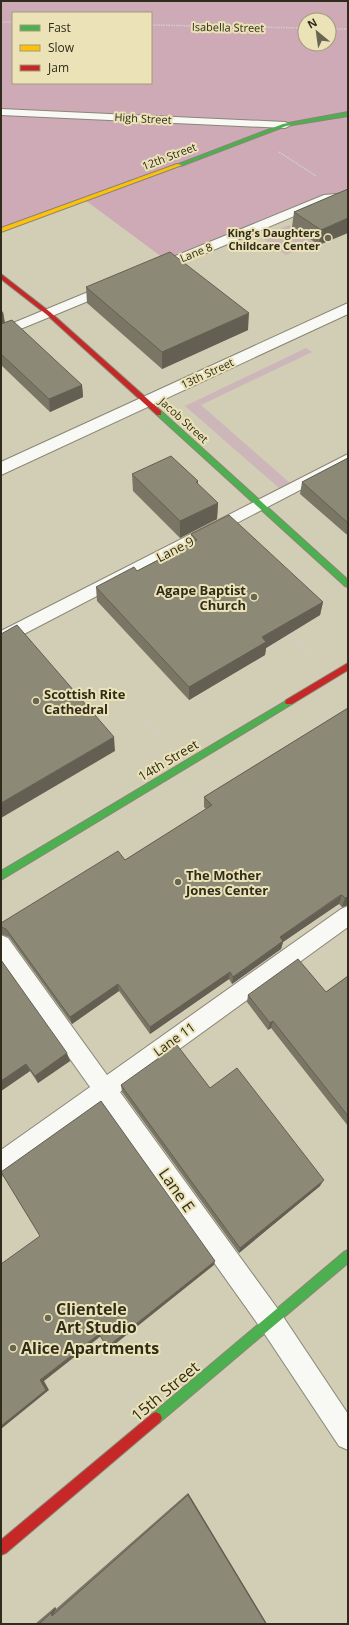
<svg xmlns="http://www.w3.org/2000/svg" width="349" height="1625" viewBox="0 0 349 1625" font-family="'Open Sans',sans-serif">
	<style>
		.green { fill: #cdb6b9 }
		.forest { fill: #cdaab6; fill-rule: evenodd }
		.lines { fill: none; stroke-linecap: round; stroke-linejoin: round }
		.lane-casing { stroke: #8a8674; stroke-width: 2 }
		.street-casing { stroke: #8a8674; stroke-width: 2 }
		.fast-casing { stroke: #8a8674; stroke-width: 2 }
		.slow-casing { stroke: #8a8674; stroke-width: 2 }
		.jam-casing { stroke: #8a8674; stroke-width: 2 }
		.path-far1 { stroke: #cfcec7; stroke-width: 1.5; stroke-dasharray: 1.5 1; stroke-linecap: butt }
		.path { stroke: #cfcec7; stroke-width: 2.5; stroke-dasharray: 3 2; stroke-linecap: butt }
		.lane { fill: #f8f8f4; fill-rule: evenodd }
		.street { fill: #f8f8f4; fill-rule: evenodd }
		.fast { fill: #4caf50; fill-rule: evenodd }
		.slow { fill: #ffc107; fill-rule: evenodd }
		.jam { fill: #c62828; fill-rule: evenodd }
		.wall { fill: #797666 }
		.shaded-wall { fill: #636053 }
		.building { fill: #8d8977; stroke: #636053 }
		.poi-dot { fill: #696551; stroke: #ebe3b7; stroke-width: 1.5 }
		.labels { text-anchor: middle; dominant-baseline: central; stroke-width: 4; stroke-linejoin: round; paint-order: stroke }
		.far-street-label { font-size: 11px; fill: #302c1b; stroke: #ebe3b7 }
		.far-poi-label { font-size: 11px; font-weight: bold; fill: #302c1b; stroke: #ebe3b7; text-anchor: end }
		.street-label { font-size: 13px; fill: #302c1b; stroke: #ebe3b7 }
		.poi-label { font-size: 13px; font-weight: bold; fill: #302c1b; stroke: #ebe3b7; text-anchor: start }
		.near-street-label { font-size: 16px; fill: #302c1b; stroke: #ebe3b7 }
		.near-poi-label { font-size: 16px; font-weight: bold; fill: #302c1b; stroke: #ebe3b7; text-anchor: start }
	</style>
	<rect width="100%" height="100%" fill="#d2ceb6"/>
	<!-- green -->
	<path class="green" d="M289,225L314,242L286,255L261,237Z
		M306,348L312,352L201,405L290,483L279,488L185,406Z"/>
	<!-- forest -->
	<path class="forest" d="M1,1H348V197L338,196L170,263L85,200L1,230ZM13,13H151V83H13ZM305,20H329V44H305Z"/>
	<g class="lines">
		<!-- lane casing -->
		<g class="lane-casing">
			<path id="lane" d="M1,109L285,122L291,125L285,128L1,115Z
				M348,193V201H330L161,272H151L150,269L151,266L324,195Z
				M110,283L115,284L116,287L115,290L1,337V328Z
				M348,454V465L1,646V631Z
				M348,906V927L120,1092L280,1312L348,1414V1450L339,1446L262,1330L102,1105L9,1172L1,1176V1150L90,1087L1,962V935L8,938L107,1075L341,909Z"/>
		</g>
		<!-- street casing -->
		<g class="street-casing">
			<path id="street" d="M348,303V314L1,475V462Z"/>
		</g>
		<!-- fast casing -->
		<g class="fast-casing">
			<path id="fast" d="M348,112V116L286,126L181,166L176,165L283,124Z
				M157,411H161L348,580V587L345,586L157,415Z
				M289,699L293,702L292,704L1,880V871Z
				M348,1250V1263L160,1422L156,1424L152,1422L150,1418L152,1414L344,1252Z"/>
		</g>
		<!-- slow casing -->
		<g class="slow-casing">
			<path id="slow" d="M177,164L182,165L1,232V228Z"/>
		</g>
		<!-- jam casing -->
		<g class="jam-casing">
			<path id="jam" d="M1,274L50,312L161,411V415H157L46,314L1,279Z
				M348,663V670L292,704H286L285,702L286,700Z
				M156,1412L160,1414L162,1418L160,1422L6,1553L1,1555V1540L152,1414Z"/>
		</g>
		<!-- path-far1 -->
		<path class="path-far1" d="M1,22H13
			M151,25L305,28
			M329,29H348
			M279,152L316,176"/>
		<!-- path -->
		<path class="path" d="M290,633L308,651
			M147,723L160,738"/>
		<!-- lane -->
		<use href="#lane" class="lane"/>
		<!-- street -->
		<use href="#street" class="street"/>
		<!-- fast -->
		<use href="#fast" class="fast"/>
		<!-- slow -->
		<use href="#slow" class="slow"/>
		<!-- jam -->
		<use href="#jam" class="jam"/>
	</g>
	<!-- wall -->
	<path class="wall" d="M348,189L319,245L292,227L294,212Z
		M86,287L248,330L162,369L87,303Z
		M1,310L3,312L5,323L82,385L83,397L50,412L1,365Z
		M348,458V535L346,534L300,494L302,482Z
		M132,474L198,481V485L218,503L217,519L180,538L133,491Z
		M191,534L323,602L320,615L266,648L265,655L189,700L97,601L96,587L137,571L191,542Z
		M348,708V905L342,907L339,904L336,905L283,942L281,949L232,984L229,979L150,1034L119,991L72,1024L9,937L1,934V923L125,860L206,809L204,807V797Z
		M1,960L70,1061L38,1083L30,1071L1,1091Z
		M348,976V1126L271,1028L268,1030L247,1002L248,995L326,992Z
		M121,1085L210,1088L320,1186L239,1253L122,1092Z
		M188,1493L267,1624H35L55,1607L56,1609Z"/>
	<!-- shaded-wall -->
	<path class="shaded-wall" d="M348,218V233L319,245L321,230Z
		M3,312L5,325L1,327V313Z
		M249,313L248,330L162,369V352Z
		M82,385L83,397L50,412L49,399Z
		M218,503L217,519L180,538V521Z
		M323,602L320,615L266,648L265,655L189,700V687L262,637Z
		M114,737L115,751L1,818V803Z
		M342,895L339,904L283,942L281,949L232,984L233,977L280,937Z
		M348,897V905L342,907L345,898Z
		M230,972L229,979L150,1034V1027Z
		M118,984L119,991L72,1024L70,1017Z
		M273,1021L271,1028L268,1030L270,1023Z
		M67,1053L70,1061L38,1083L35,1076Z
		M26,1064L30,1071L1,1091V1081Z
		M324,1180L320,1186L239,1253L240,1248Z
		M215,1261L214,1265L109,1349L107,1347Z
		M99,1334L101,1336L44,1381L49,1390L1,1429V1426L40,1380Z
		M188,1493L267,1624H266L188,1495Z
		M55,1607L56,1609L52,1616L51,1613Z"/>
	<!-- building -->
	<path class="building" d="M348,189V218L321,230L294,212Z
		M170,252L249,313L162,352L86,287Z
		M12,320L82,385L49,399L1,354V324Z
		M171,456L198,481L196,482L218,503L180,521L132,474Z
		M348,458V523L302,482Z
		M229,515L323,602L262,637L266,642L189,687L96,587L134,567L137,571L197,540L191,534Z
		M17,625L114,737L1,803V634Z
		M348,708V897L345,898L342,895L339,896L280,937L283,941L233,977L230,972L150,1027L118,984L70,1017L6,929L1,927V923L118,851L125,860L212,805L204,797Z
		M298,959L326,992L348,976V1116L273,1021L270,1023L248,995Z
		M1,960L67,1053L35,1076L26,1064L1,1081Z
		M177,1045L210,1088L237,1068L324,1180L240,1248L121,1085Z
		M101,1101L215,1261L107,1347L99,1334L40,1380L46,1390L1,1426V1264L40,1236L1,1172Z
		M188,1495L266,1624H39L51,1613L52,1616Z"/>
	<!-- markers -->
	<g class="poi-dot">
		<circle cx="328" cy="238" r="4"/>
		<circle cx="254" cy="597" r="4"/>
		<circle cx="36" cy="701" r="4"/>
		<circle cx="178" cy="882" r="4"/>
		<circle cx="48" cy="1318" r="4"/>
		<circle cx="13" cy="1348" r="4"/>
	</g>
	<g class="labels">
		<!-- far-street labels -->
		<g class="far-street-label">
			<text transform="translate(228 27) rotate(1)">Isabella Street</text>
			<text transform="translate(143 118) rotate(3)">High Street</text>
			<text transform="translate(169 156) rotate(-21)">12th Street</text>
			<text transform="translate(196 252) rotate(-22)">Lane 8</text>
			<text transform="translate(207 373) rotate(-25)">13th Street</text>
			<text transform="translate(184 420) rotate(42)">Jacob Street</text>
		</g>
		<!-- far-poi labels -->
		<g class="far-poi-label">
			<text x="320" y="232">King's Daughters<tspan x="320" dy="13">Childcare Center</tspan></text>
		</g>
		<!-- street labels -->
		<g class="street-label">
			<text transform="translate(175 549) rotate(-27)">Lane 9</text>
			<text transform="translate(168 760) rotate(-31)">14th Street</text>
			<text transform="translate(174 1039) rotate(-36)">Lane 11</text>
		</g>
		<!-- poi labels -->
		<g class="poi-label">
			<text x="246" y="590" text-anchor="end">Agape Baptist<tspan x="246" dy="15">Church</tspan></text>
			<text x="44" y="694">Scottish Rite<tspan x="44" dy="15">Cathedral</tspan></text>
			<text x="186" y="875">The Mother<tspan x="186" dy="15">Jones Center</tspan></text>
		</g>
		<!-- near-street labels -->
		<g class="near-street-label">
			<text transform="translate(177 1190) rotate(55)">Lane E</text>
			<text transform="translate(165 1391) rotate(-40)">15th Street</text>
		</g>
		<!-- near-poi labels -->
		<g class="near-poi-label">
			<text x="56" y="1309">Clientele<tspan x="56" dy="18">Art Studio</tspan></text>
			<text x="21" y="1348">Alice Apartments</text>
		</g>
	</g>
	<!-- border -->
	<rect width="349" height="1625" fill="none" stroke="#302c1b" stroke-width="4"/>
	<!-- legend -->
	<rect x="12" y="12" width="140" height="72" fill="#ebe3b7" stroke="#a09a79"/>
	<rect x="20" y="25" width="20" height="6" fill="#4caf50" stroke="#a09a79"/>
	<text x="48" y="32" font-size="12" fill="#302c1b">Fast</text>
	<rect x="20" y="45" width="20" height="6" fill="#ffc107" stroke="#a09a79"/>
	<text x="48" y="52" font-size="12" fill="#302c1b">Slow</text>
	<rect x="20" y="65" width="20" height="6" fill="#c62828" stroke="#a09a79"/>
	<text x="48" y="72" font-size="12" fill="#302c1b">Jam</text>
	<!-- north arrow -->
	<g transform="translate(317 32) rotate(331)"><circle r="19" fill="#ebe3b7" stroke="#a09a79"/>
	<path d="M0-3L7 15L0 10L-7 15Z" fill="#696551"/>
	<text y="-6" font-size="11" font-weight="bold" text-anchor="middle" fill="#302c1b">N</text>
	</g>
</svg>
